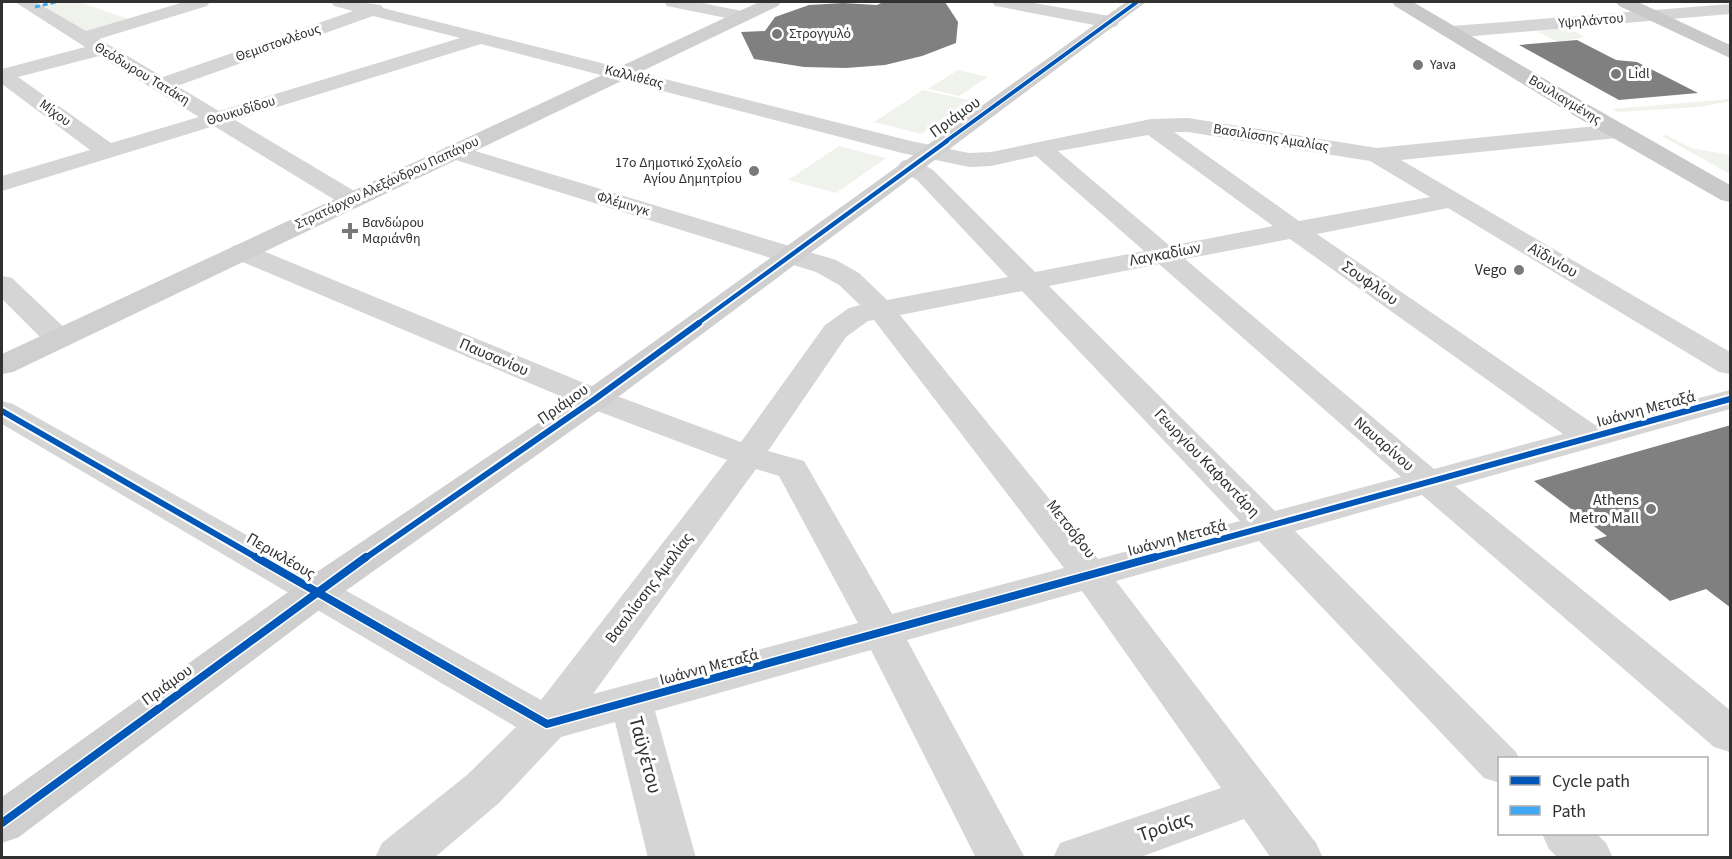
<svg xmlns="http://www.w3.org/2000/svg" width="1732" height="859" viewBox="0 0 1732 859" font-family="'Source Sans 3',sans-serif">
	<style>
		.green { fill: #f0f3ec }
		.building { fill: #808080 }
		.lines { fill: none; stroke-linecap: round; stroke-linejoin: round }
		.street { fill: #d5d5d5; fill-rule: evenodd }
		.secondary { fill: #cfcfcf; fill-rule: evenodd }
		.primary { fill: #c9c9c9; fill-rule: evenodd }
		.quiet { stroke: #3fa9f5; stroke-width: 3; stroke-dasharray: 5 3; stroke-linecap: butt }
		.cycleway-far3-casing { stroke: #fff; stroke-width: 6 }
		.cycleway-far2-casing { stroke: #fff; stroke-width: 8 }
		.cycleway-far1-casing { stroke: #fff; stroke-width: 10 }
		.cycleway-casing { stroke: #fff; stroke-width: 11 }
		.cycleway-far3 { stroke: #0057b8; stroke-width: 4 }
		.cycleway-far2 { stroke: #0057b8; stroke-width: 4.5 }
		.cycleway-far1 { stroke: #0057b8; stroke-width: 6 }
		.cycleway { stroke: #0057b8; stroke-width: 8 }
		.poi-dot { fill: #797979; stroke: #fff; stroke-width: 2 }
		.labels { text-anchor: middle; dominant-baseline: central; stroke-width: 6; stroke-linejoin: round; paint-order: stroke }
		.far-street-label { font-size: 14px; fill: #313131; stroke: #fff }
		.far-poi-label { font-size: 14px; fill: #313131; stroke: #fff; text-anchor: start }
		.street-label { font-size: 16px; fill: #313131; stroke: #fff }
		.poi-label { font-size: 16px; fill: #313131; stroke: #fff; text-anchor: end }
		.near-street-label { font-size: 20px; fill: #313131; stroke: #fff }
	</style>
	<rect width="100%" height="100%" fill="#fff"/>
	<!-- green -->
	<path class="green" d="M56,2H80L137,22L84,38L35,7Z
		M1568,28L1585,37L1558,42L1537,31Z
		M958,70L988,77L959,96L928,89Z
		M923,90L969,100L921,134L874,122Z
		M1730,99V101L1700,107L1618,112L1612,109Z
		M1666,135L1691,148L1730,155V174L1662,136Z
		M839,146L886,158L836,193L788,180Z"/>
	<!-- building -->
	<path class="building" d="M883,2H945L958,22L956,43L922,56L885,65L846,68L804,67L754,59L741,32L765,31L775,17L809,5L843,3L877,5Z
		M1577,40L1616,60L1637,62L1698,93L1619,100L1519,45Z
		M1731,425V608L1706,589L1670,601L1594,540L1607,536L1534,481Z"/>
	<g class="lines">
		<!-- street -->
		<path class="street" d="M15,2H36L86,31L184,2H210L207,6L99,39L163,77L353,11L334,6L331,2H359L381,5L383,8L911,141L969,153L991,152L1151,119L1188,118L1377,148L1617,124L1625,126L1628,131L1625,136L1617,138L1401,160L1730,352V374L1719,372L1448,208L1317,234L1595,425L1730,390V409L1455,486L1730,710V752L1714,747L1422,495L1295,531L1516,752L1519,758H1500V783L1484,778L1259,541L1116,581L1316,843L1323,858H1271L1244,819L1138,858H1053L1060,843L1221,788L1082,591L907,640L1025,858H976L871,650L655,711L696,858H648L615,722L561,737L499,803L434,858H375L382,843L467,775L516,727L2,424V401L13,404L541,700L727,460L584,406L233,258L229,252L233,246L242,244L251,246L606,392L741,442L825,325L849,308L860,305L839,285L816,272L446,157L442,152L446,147L454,145L462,147L836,260L859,273L887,300L1008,277L917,180L902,171L898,166L902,161L910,159L918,161L933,170L1035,272L1144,251L1036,156L991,166L969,167L902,153L481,44L235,120L361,195L364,200L361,205L352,207L343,205L214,126L2,191V176L90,150L2,84V69L85,47ZM373,16L460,38L219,111L177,86ZM99,56L199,117L111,143L18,77ZM1174,132H1188L1370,161L1430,197L1299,221ZM1148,135L1273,226L1170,246L1058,151ZM1290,239L1563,434L1434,469L1185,259ZM1159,264L1401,477L1275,511L1049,286ZM1022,291L1240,521L1098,559L900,315ZM874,320L1064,568L892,614L804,461L768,451L846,337L868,321ZM756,469L779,476L858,623L593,694Z
			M664,2H697L747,12L750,16L747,20L741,21L667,6Z
			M992,2H1028L1110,16L1117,18L1119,22L1117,26L1110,28L1001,7L995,6Z
			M1730,4V14L1452,38L1445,36L1443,32L1445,28L1452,26Z
			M2,276L12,278L70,333L74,339L70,345L59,348L48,345L2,299Z
			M1542,834H1597L1606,843L1613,858H1558L1549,849Z"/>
		<!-- secondary -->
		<path class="secondary" d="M759,2H781L778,6L13,372L2,374V354Z
			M1126,2H1146L606,406L330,602L19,837L2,843V797L302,582L584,392Z"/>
		<!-- primary -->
		<path class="primary" d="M1392,2H1413L1591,106L1730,185V202L1721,200L1575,116L1395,6Z
			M1616,2H1638L1730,45V58L1619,6Z"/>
		<!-- quiet -->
		<path class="quiet" d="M35,7L56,2"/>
		<!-- cycleway-far3 casing -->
		<g class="cycleway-far3-casing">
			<path id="cycleway-far3" d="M945,142L1137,2"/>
		</g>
		<!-- cycleway-far2 casing -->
		<g class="cycleway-far2-casing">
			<path id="cycleway-far2" d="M697,324L947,141"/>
		</g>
		<!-- cycleway-far1 casing -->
		<g class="cycleway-far1-casing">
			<path id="cycleway-far1" d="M2,411L259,559
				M364,559L595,399L699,323
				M1149,559L1730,399"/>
		</g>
		<!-- cycleway casing -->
		<g class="cycleway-casing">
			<path id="cycleway" d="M256,557L547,724L1155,557
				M2,823L366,557"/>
		</g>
		<!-- cycleway-far3 -->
		<use href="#cycleway-far3" class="cycleway-far3"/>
		<!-- cycleway-far2 -->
		<use href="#cycleway-far2" class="cycleway-far2"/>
		<!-- cycleway-far1 -->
		<use href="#cycleway-far1" class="cycleway-far1"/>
		<!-- cycleway -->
		<use href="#cycleway" class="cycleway"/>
	</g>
	<!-- markers -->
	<g class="poi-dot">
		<circle cx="777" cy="34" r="6"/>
		<circle cx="1418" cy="65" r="6"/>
		<circle cx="1616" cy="74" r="6"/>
		<circle cx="754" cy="171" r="6"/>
		<path d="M347 222h6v6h6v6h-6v6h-6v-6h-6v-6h6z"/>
		<circle cx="1519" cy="270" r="6"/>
		<circle cx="1651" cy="509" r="6"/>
	</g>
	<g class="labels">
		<!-- far-street labels -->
		<g class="far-street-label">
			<text transform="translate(1591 21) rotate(-5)">Υψηλάντου</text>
			<text transform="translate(278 43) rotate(-19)">Θεμιστοκλέους</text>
			<text transform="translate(142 74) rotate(31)">Θεόδωρου Τατάκη</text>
			<text transform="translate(634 77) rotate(14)">Καλλιθέας</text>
			<text transform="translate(1565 100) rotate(31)">Βουλιαγμένης</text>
			<text transform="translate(241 111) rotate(-17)">Θουκυδίδου</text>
			<text transform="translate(55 113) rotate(36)">Μίχου</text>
			<text transform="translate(1271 138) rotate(9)">Βασιλίσσης Αμαλίας</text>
			<text transform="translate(387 183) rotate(-25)">Στρατάρχου Αλεξάνδρου Παπάγου</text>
			<text transform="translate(623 204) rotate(17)">Φλέμινγκ</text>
		</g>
		<!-- far-poi labels -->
		<g class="far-poi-label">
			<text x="789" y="34">Στρογγυλό</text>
			<text x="1430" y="65">Yava</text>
			<text x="1628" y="74">Lidl</text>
			<text x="742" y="163" text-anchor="end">17ο Δημοτικό Σχολείο<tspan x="742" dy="16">Αγίου Δημητρίου</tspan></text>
			<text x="362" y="223">Βανδώρου<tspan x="362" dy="16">Μαριάνθη</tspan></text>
		</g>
		<!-- street labels -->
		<g class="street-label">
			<text transform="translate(955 117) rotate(-36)">Πριάμου</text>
			<text transform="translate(1165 254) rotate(-11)">Λαγκαδίων</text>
			<text transform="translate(1553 260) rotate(30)">Αϊδινίου</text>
			<text transform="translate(1370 283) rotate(35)">Σουφλίου</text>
			<text transform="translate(494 357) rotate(23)">Παυσανίου</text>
			<text transform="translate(563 404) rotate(-35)">Πριάμου</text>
			<text transform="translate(1646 409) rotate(-15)">Ιωάννη Μεταξά</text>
			<text transform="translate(1384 444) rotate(41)">Ναυαρίνου</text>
			<text transform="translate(1207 463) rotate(46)">Γεωργίου Καφαντάρη</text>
			<text transform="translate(1071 529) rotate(52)">Μετσόβου</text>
			<text transform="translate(1177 538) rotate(-15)">Ιωάννη Μεταξά</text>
			<text transform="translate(281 556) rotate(30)">Περικλέους</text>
			<text transform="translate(649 588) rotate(-53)">Βασιλίσσης Αμαλίας</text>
			<text transform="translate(709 667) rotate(-15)">Ιωάννη Μεταξά</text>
			<text transform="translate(167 685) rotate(-36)">Πριάμου</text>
		</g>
		<!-- poi labels -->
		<g class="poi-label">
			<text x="1507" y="270">Vego</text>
			<text x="1639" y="500">Athens<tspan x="1639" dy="18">Metro Mall</tspan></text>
		</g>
		<!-- near-street labels -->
		<g class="near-street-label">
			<text transform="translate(645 755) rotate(75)">Ταϋγέτου</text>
			<text transform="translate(1165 827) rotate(-19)">Τροίας</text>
		</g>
	</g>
	<!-- border -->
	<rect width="1732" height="859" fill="none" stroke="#313131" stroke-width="6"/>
	<!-- legend -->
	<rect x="1498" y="757" width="210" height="78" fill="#ffffff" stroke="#adadad" stroke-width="1.5"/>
	<rect x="1510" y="776" width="30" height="9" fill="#0057b8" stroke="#adadad" stroke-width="1.5"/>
	<text x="1552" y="787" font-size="18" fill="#313131">Cycle path</text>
	<rect x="1510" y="806" width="30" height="9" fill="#3fa9f5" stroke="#adadad" stroke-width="1.5"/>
	<text x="1552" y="817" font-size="18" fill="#313131">Path</text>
</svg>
